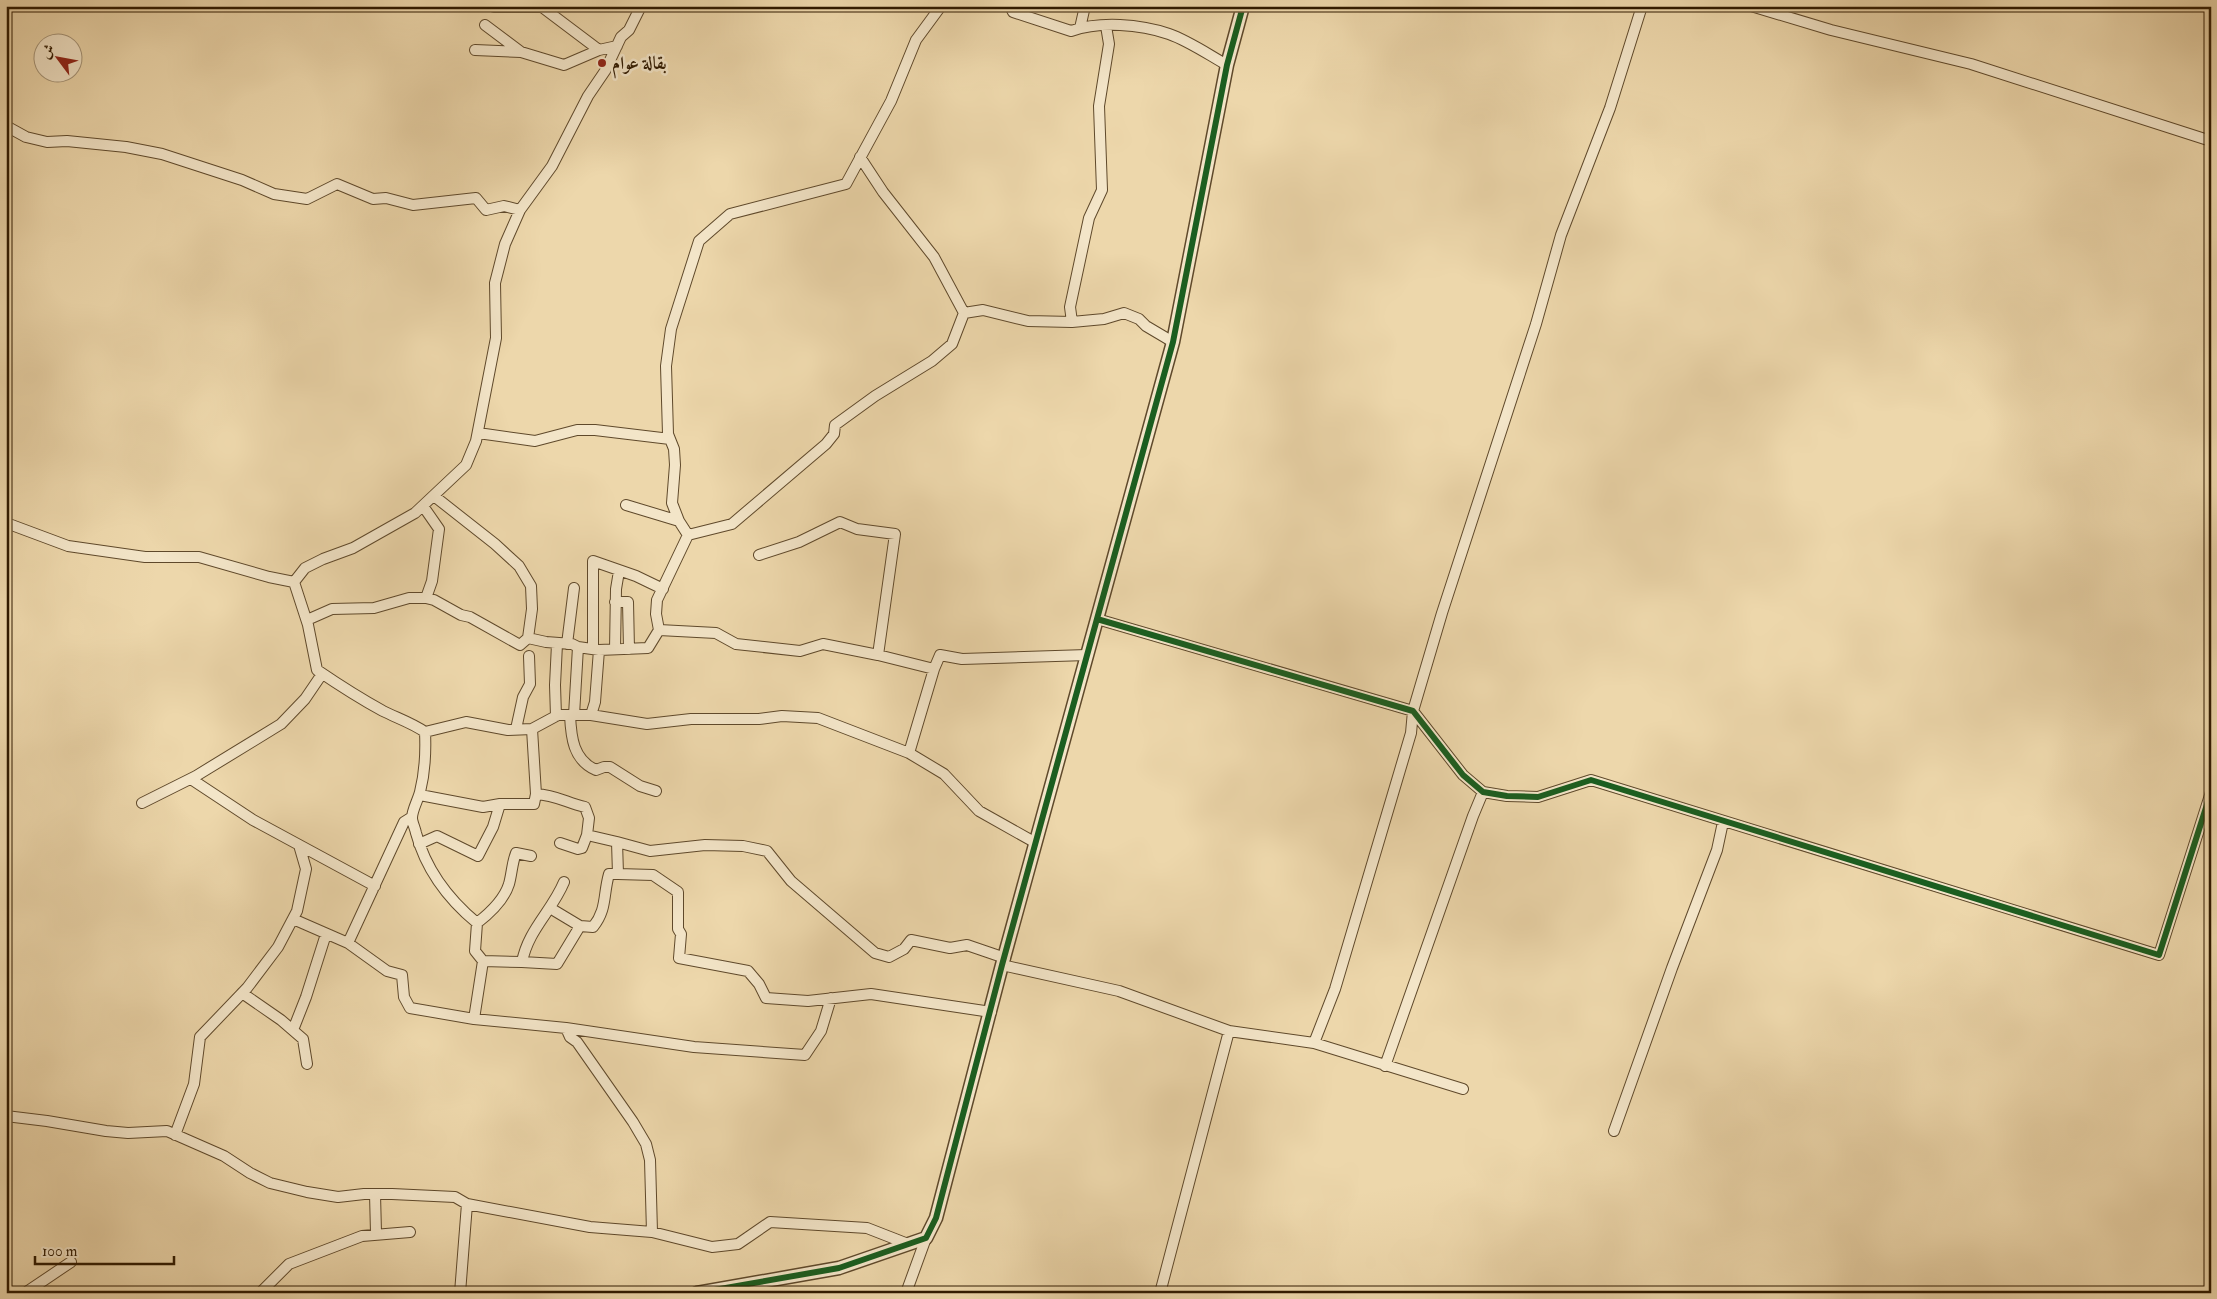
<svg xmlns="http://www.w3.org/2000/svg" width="2217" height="1299" viewBox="0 0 2217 1299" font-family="'IM FELL Double Pica',Amiri,serif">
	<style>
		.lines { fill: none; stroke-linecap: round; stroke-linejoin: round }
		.minor-casing { stroke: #5f492b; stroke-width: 12 }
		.tertiary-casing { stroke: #5f492b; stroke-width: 15 }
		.minor { stroke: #f3e5c8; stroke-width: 10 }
		.tertiary { stroke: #f3e5c8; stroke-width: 12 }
		.cycleway-casing { stroke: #f3e5c8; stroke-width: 9 }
		.cycleway { stroke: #1b5e20; stroke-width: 6 }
		.poi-dot { fill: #8f2418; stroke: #f3e5c8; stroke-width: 2 }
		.labels { text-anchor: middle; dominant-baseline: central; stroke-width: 5; stroke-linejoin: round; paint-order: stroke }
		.poi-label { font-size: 18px; font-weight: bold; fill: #301a00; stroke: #f3e5c8; text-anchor: start }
	</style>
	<rect width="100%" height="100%" fill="#edd7ab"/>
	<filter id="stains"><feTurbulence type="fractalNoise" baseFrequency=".004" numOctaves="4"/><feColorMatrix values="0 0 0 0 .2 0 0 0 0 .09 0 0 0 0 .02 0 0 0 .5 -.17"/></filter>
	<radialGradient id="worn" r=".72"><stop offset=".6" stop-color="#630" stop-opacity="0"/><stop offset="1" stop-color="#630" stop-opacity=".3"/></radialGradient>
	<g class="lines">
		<!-- minor casing -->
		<g class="minor-casing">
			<path id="minor" d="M1010,6L1013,12L1071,31C1100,21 1140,24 1169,34C1189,41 1209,55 1227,65
				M1751,6L1831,30L1971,64L2211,141
				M494,7H542L599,50
				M485,25L521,52L564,65L599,50L617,46
				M1080,28L1085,6
				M475,50L521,52
				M6,126L26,137L47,142L67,141L126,147L162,154L242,180L274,194L307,199L337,184L373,199L386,198L413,205L476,198L486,210L504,206L520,210
				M964,313L983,310L1028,321L1072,322L1104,319L1124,313L1139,319L1146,326L1173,342
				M1072,322L1070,307L1089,218L1102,190L1099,106L1109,44L1106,26
				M478,433L535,441L577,430H595L670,439
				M434,496L495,544L519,566L531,586L532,609L528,638L546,642L572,644L578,647L599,650L648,648L659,630L716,633L736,644L800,651L823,644L878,655L934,669
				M626,505L679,521
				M423,506L439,529L432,581L426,598
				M6,525L9,524L68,546L145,557H199L269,577L294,582L305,568L323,559L353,548L415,513L466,465L476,441L496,338L495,283L505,244L520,210L552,166L588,96L605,71L621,37L629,30L641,6
				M688,535L732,524L826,444L834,434L835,425L875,396L932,361L952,344L964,313L934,257L883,192L860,157
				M759,555L799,542L840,522L857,529L895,534L878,655
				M294,582L308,625L317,670C339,685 361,699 383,711C397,718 412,723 425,732L466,722L508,730L532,729L558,715H591L647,724L691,719H759L782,716L818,718L909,753
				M615,602H628L629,649
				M1097,619L1413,711L1463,775L1483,792L1507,796L1538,797L1591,780L2159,955L2211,792
				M307,620L332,609L374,608L409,598H426L434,600L461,615L470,617L520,645L528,638
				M659,630L656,614L657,600L688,535L679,521L672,503L675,465L674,449L668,434L666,366L671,329L699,241L730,214L846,184L891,101L916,40L941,6
				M567,644L574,588
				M593,648V561L636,576L663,589
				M615,649L616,589L619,571
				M570,715C571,737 573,760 596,770L604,767H610L640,786L656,791
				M574,715L578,647
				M591,715L595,702L599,650
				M556,716L555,685L557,644
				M516,729L523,697L530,684L529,656
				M532,729L536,794C556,795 567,803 585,807L589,818L587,835L617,842L618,874L653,875L678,892V929L681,934L679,958L748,971L759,984L766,998L808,1001L871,994L991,1012
				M425,732C426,753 425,772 420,792C418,800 412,810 412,818C412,822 415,828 416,833C426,870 448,899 477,923
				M191,779L253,820L375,886
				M420,795L483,807L500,804H534L536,794
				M142,803L196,776L281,724L305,699L322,674
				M617,842L650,851L705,845L743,846L767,851L791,881L875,953L889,957L904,949L911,940L950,948L967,945L1005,958
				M560,843L578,849L582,848L587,835
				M1036,843L979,811L944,774L909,753L934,669L940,655L962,659L1087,655
				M419,844L437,836L478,856L493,827L500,804
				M293,919L348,943L387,971L402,975L404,997L410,1008L474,1019L566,1028L694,1047L805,1055L821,1031L831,998
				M580,926L593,927C607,910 603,895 609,874H618
				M348,943L404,822L412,817
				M483,961L475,951L477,923C490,913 504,900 509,884C512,873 512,863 516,853L531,856
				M522,962L557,964L580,926L550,908
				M1002,965L1119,991L1229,1031L1314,1043L1463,1089
				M242,993L281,1020L303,1039L307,1064
				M474,1019L483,961L522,962C528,930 552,911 564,882
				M566,1028L570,1037L577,1042L633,1122L646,1144L650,1160L652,1232
				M293,1030L306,997L326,934
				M1314,1043L1335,989L1411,733L1413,711L1442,613L1536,324L1561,235L1610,108L1642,6
				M1385,1066L1473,816L1483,792
				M6,1116L47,1121L106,1131L128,1133L167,1131L224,1156L250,1173L270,1183L307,1192L338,1197L364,1194H392L455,1197L467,1204L590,1227L652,1232L712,1247L738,1244L770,1222L867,1228L908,1244
				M1614,1131L1672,968L1717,850L1723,822
				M175,1135L194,1084L200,1037L247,988L278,947L297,911L306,869L299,845
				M375,1194L376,1233
				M25,1293L71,1262
				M260,1293L289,1264L362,1236L410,1232
				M460,1293L467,1204
				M906,1293L926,1238
				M1160,1293L1229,1031"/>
		</g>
		<!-- tertiary casing -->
		<g class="tertiary-casing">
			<path id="tertiary" d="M697,1293L839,1268L926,1238L936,1218L1002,965L1173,342L1227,65L1243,6"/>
		</g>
		<!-- minor -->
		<use href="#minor" class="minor"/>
		<!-- tertiary -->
		<use href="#tertiary" class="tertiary"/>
		<!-- cycleway casing -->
		<g class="cycleway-casing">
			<path id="cycleway" d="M1097,619L1413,711L1463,775L1483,792L1507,796L1538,797L1591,780L2159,955L2211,792
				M697,1293L839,1268L926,1238L936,1218L1002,965L1173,342L1227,65L1243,6"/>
		</g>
		<!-- cycleway -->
		<use href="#cycleway" class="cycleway"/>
	</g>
	<!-- markers -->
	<circle class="poi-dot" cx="602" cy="63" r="5"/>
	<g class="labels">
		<!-- poi labels -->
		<g class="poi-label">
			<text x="612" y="63">بقالة عوام</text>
		</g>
	</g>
	<!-- margin -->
	<rect width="2217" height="1299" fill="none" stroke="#edd7ab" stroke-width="25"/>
	<rect x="8" y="8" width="2202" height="1284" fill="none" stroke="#301a00" stroke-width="2.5"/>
	<rect x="12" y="12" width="2192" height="1274" fill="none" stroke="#301a00"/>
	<!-- north arrow -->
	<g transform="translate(58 58) rotate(302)"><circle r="24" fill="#f3e5c8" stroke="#a59478"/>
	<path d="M0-4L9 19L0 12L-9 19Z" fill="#8f2418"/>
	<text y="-8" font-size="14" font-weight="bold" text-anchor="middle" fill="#301a00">ش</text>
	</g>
	<!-- scale -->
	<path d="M35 1256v8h139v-8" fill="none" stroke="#301a00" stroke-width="2.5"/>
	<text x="42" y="1256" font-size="15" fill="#301a00" stroke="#f3e5c8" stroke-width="4" paint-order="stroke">100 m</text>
	<rect width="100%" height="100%" filter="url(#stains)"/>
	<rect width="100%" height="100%" fill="url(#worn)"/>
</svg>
